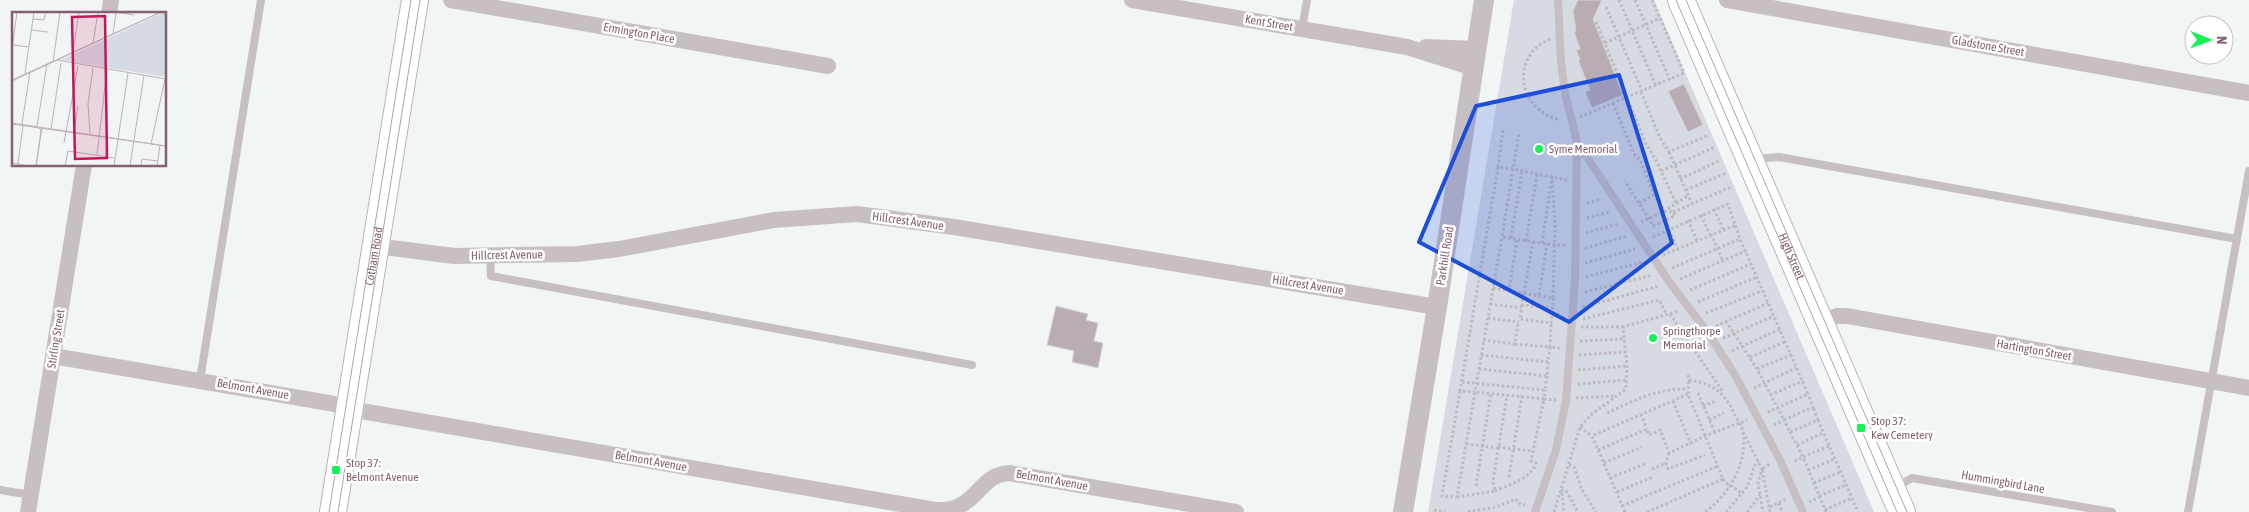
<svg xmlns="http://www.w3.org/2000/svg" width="2249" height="512" viewBox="0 0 2249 512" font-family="'Asap Condensed',sans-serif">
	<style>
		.green { fill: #d6dae2 }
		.building { fill: #baacb4; stroke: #d4d6d6 }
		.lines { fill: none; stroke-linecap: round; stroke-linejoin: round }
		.primary-casing { stroke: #bcb2b7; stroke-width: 28 }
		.path { stroke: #bfb9bc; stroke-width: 3; stroke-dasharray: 2.5 2.5; stroke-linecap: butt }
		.service { stroke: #c8bfc4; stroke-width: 8 }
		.minor { stroke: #c8bfc4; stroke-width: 16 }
		.tertiary { stroke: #c8bfc4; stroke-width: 20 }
		.primary { stroke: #fff; stroke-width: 26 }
		.tram { stroke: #afa2a8; stroke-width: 1 }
		.marked { fill: #1d4ed8; fill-opacity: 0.2; stroke: #1d4ed8; stroke-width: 4; stroke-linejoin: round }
		.poi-dot { fill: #14f256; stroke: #fff; stroke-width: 2 }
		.labels { text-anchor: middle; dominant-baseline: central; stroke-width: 5; stroke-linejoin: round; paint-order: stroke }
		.street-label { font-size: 12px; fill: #856173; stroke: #fff }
		.poi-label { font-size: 12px; fill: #856173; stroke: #fff; text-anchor: start }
		.inset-road { fill: none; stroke: #c0b1b9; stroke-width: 1 }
		.view { fill: #c2185b; fill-opacity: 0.15; stroke: #c2185b; stroke-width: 2.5 }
		.inset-edge { fill: none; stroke: #856173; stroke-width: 2.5 }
	</style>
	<rect width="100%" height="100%" fill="#f1f5f5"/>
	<!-- green -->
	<path class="green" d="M1514,0H1654L1874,512H1428Z"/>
	<!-- building -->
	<path class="building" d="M1578,0H1602L1593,19L1623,95L1592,108L1585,92L1590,90L1578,60H1580L1576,50L1580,49L1574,32L1576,31L1573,11Z
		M1684,84L1703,125L1688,132L1668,91Z
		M1056,306L1088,314L1086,320L1098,323L1094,341L1103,343L1098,368L1072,362L1074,351L1047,345Z"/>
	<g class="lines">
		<!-- primary casing -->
		<g class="primary-casing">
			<g id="primary">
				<path id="s1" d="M1681,0L1902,512"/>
				<path id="s2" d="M333,512L415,0"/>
			</g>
		</g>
		<!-- path -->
		<path class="path" d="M1619,0L1656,86
			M1635,0L1670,80
			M1606,7L1642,91
			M1596,22L1646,144C1659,162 1666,185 1677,204
			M1550,39C1544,42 1538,45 1534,50C1511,76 1528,113 1560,120
			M1605,43L1660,18
			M1641,92L1660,138L1669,152L1709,135
			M1613,103L1634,154L1640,160L1654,195L1665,211L1673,212L1675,216L1653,226L1625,181
			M1580,117L1684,73L1652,0
			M1503,130L1498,167L1513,169L1519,134
			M1669,152L1692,204
			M1498,167L1460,391L1475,392L1502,237
			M1661,171L1715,147
			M1680,179L1721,160
			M1686,190L1726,173
			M1587,203L1602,199
			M1639,203L1654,195
			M1714,209L1723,229
			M1673,212L1731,187
			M1701,215L1710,235
			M1587,218L1609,212
			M1688,220L1697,241
			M1641,222L1665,211L1689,195
			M1669,230L1678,250
			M1586,233L1618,224
			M1711,234L1723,261
			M1653,237L1728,204L1740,239L1808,394L1766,413
			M1511,238L1522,172
			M1526,241L1537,175
			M1565,245H1555L1502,237L1513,169L1567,180
			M1585,248L1627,236
			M1663,255L1736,225
			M1585,263L1635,249
			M1672,268L1740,239
			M1586,277L1643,262
			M1680,279L1746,251
			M1493,288L1509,291L1517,239
			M1690,290L1751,264
			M1509,291L1553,298L1555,226L1552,177L1542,243
			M1585,292L1652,275
			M1524,293L1533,242
			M1523,294L1522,305L1553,308V298
			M1539,295L1547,244
			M1698,302L1757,277
			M1490,304L1521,308
			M1522,305L1520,319L1551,323L1553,308
			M1583,307L1659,286
			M1706,313L1762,291
			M1670,314L1723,392
			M1488,318L1519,322
			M1583,319L1659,300L1667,315
			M1726,321L1757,369L1784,420L1813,407L1808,394
			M1716,326L1768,303
			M1581,327H1623
			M1723,338L1774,316
			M1483,340L1515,344L1518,323
			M1580,341L1625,339
			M1515,344L1550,347L1551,323
			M1732,351L1780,329
			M1481,355L1548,362L1550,347L1561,348
			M1579,355L1626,352
			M1750,357L1785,342
			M1479,369L1547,376L1548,362
			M1757,369L1791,355
			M1578,370L1627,366
			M1688,375L1689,380C1714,384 1724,392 1735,415C1738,420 1742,427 1743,432C1748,463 1729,495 1705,512
			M1462,382L1545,390L1547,376
			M1578,384L1627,380
			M1754,388L1796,368
			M1460,391L1442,496L1457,497L1475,392L1544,399L1545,390
			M1698,393L1715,433
			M1770,395L1803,381
			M1576,398L1615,396
			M1673,401L1691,444
			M1703,406L1716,401
			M1607,413C1633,401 1657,388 1687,389
			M1641,414L1647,429
			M1709,420L1724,413
			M1818,420L1858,512
			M1774,425L1784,420L1790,432L1818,420L1813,407
			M1580,427L1592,436
			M1743,432L1762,469L1758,483L1763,512
			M1790,432L1803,457L1793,462
			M1466,444L1498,448
			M1797,445L1823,433
			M1498,447L1533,451
			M1598,450L1647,429L1649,435L1660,430L1669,453L1705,436L1747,420
			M1669,453L1666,463L1668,469L1705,455
			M1604,463L1642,447
			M1569,465L1574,467L1582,490L1596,512
			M1652,469L1666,463
			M1808,470L1835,459
			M1509,477L1522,396
			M1610,478L1647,463
			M1723,479L1725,482L1743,494
			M1814,483L1840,472
			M1476,486L1491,393
			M1561,490L1566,491L1578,512
			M1495,491C1509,485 1532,478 1536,463L1531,461L1544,399L1556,400
			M1617,492L1653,477
			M1562,493L1564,512
			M1819,496L1846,485
			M1457,497L1495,491L1493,481L1507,395
			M1809,502L1820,497
			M1779,503L1782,512
			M1622,506L1718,466
			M1770,507L1786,499
			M1434,510L1445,512
			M1825,510L1852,498
			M1468,512L1496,507L1516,499L1518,503L1525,505
			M1554,512L1580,427L1592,414L1626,389L1627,366L1623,327L1679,311
			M1625,512L1592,436L1688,394
			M1647,512L1723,479L1688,394L1689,380
			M1726,512L1747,487L1755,465L1759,461
			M1747,512L1760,495
			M1770,512L1762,469L1770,464
			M1826,512L1803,457L1829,446"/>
		<!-- service -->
		<path class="service" d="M1302,29L1307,0
			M1577,142L1670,283L1706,330L1735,375L1780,460L1803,512
			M1754,159L1779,157L2237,239
			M490,256L491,276L972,365
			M200,380L261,0
			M1896,487L1912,478L2112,512
			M0,490L31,495
			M1535,512L1556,450L1566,401L1575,280L1577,142L1565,93L1561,62L1558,0
			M2188,512L2249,171"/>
		<!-- minor -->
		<path class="minor" d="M451,0L828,66
			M1132,0L1407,47L1474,68
			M1727,0L2249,93
			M109,14L111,0
			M1426,47L1476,49
			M376,246L454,256L577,254L619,249L774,220L857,214L954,227L1437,307
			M1820,322L1837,316H1847L2249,388
			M53,356L329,403L367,412L935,510C979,512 976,475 1009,473L1236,512
			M28,512L84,165"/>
		<!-- tertiary -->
		<path class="tertiary" d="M1403,512L1437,307L1484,0"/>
		<!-- primary -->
		<use href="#primary" class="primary"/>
		<!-- tram -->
		<path class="tram" d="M1676,0L1897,512
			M1686,0L1907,512
			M329,512L411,0
			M338,512L420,0"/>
	</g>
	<!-- marked area -->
	<path class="marked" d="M1619,75L1672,243L1569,322L1419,242L1476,106Z"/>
	<!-- markers -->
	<g class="poi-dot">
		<circle cx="1539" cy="149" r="5"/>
		<circle cx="1653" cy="338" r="5"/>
		<rect x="1856" y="423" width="10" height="10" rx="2.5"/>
		<rect x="331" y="465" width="10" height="10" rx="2.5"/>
	</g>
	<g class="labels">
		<!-- street labels -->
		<g class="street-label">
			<text transform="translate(1269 23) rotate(10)">Kent Street</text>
			<text transform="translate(639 33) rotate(10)">Ermington Place</text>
			<text transform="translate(1988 46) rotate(10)">Gladstone Street</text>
			<text transform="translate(908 221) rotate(8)">Hillcrest Avenue</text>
			<text transform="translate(507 255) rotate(-1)">Hillcrest Avenue</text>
			<text stroke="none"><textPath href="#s2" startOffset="259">Cotham Road</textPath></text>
			<text transform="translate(1445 256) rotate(-81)">Parkhill Road</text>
			<text stroke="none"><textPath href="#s1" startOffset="279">High Street</textPath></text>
			<text transform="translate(1308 285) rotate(9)">Hillcrest Avenue</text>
			<text transform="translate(56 339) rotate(-81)">Stirling Street</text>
			<text transform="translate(2034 350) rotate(10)">Hartington Street</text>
			<text transform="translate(253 389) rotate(10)">Belmont Avenue</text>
			<text transform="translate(651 461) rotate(10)">Belmont Avenue</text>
			<text transform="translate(1052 480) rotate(10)">Belmont Avenue</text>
			<text transform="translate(2003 482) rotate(10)">Hummingbird Lane</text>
		</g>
		<!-- poi labels -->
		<g class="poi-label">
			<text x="1549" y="149">Syme Memorial</text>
			<text x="1663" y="331">Springthorpe<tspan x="1663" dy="14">Memorial</tspan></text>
			<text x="1871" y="421">Stop 37:<tspan x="1871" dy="14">Kew Cemetery</tspan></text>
			<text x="346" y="463">Stop 37:<tspan x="346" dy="14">Belmont Avenue</tspan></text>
		</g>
	</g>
	<!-- overview -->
	<g transform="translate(12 12)">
		<rect width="154" height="154" fill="#f1f5f5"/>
		<path d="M154,0V65L49,48L152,0Z" fill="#d6dae2"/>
		<path class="inset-road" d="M103,0L122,3M21,7L32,8L34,0M20,18L36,20M101,22L104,0M81,31L86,0M1,33L17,35M0,37L5,0M61,40L67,0M45,48L154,67M41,50L48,0M13,61L22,0M0,68L149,0M0,69L149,0M0,111L154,134M0,112L154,134M10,112L18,60M25,114L35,52M39,117L49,51M62,120L66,94M78,123L76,92L81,56M52,131L66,54M139,132L153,67M85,143L95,58M0,151L18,154M6,152L11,113M24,154L30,116M24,154L29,118L26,115M53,154L56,139L103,146M102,154L116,61M118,154L132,63M129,154L130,147L146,149M145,154L148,133"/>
		<path class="view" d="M93,4L95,146L63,147L60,5Z"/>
		<rect width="154" height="154" class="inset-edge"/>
	</g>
	<!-- north arrow -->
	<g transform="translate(2209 40) rotate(91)"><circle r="24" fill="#ffffff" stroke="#cec0c7"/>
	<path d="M0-4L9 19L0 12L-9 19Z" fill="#14f256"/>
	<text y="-8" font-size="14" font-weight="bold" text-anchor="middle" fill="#856173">N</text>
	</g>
</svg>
